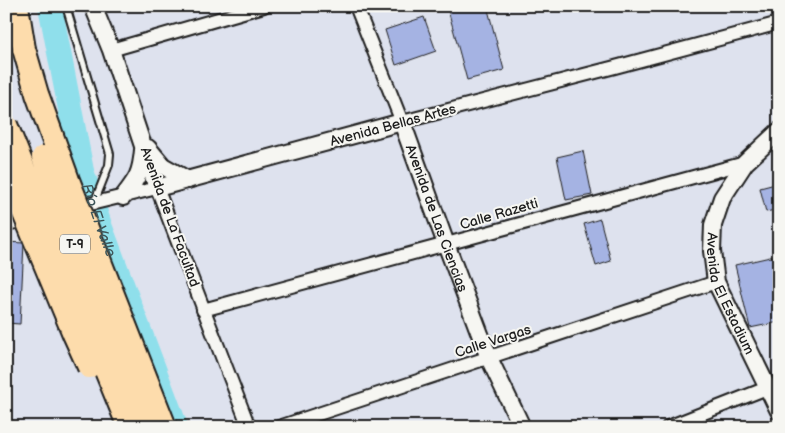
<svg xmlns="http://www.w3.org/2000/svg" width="785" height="433" viewBox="0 0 785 433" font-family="'Balsamiq Sans',sans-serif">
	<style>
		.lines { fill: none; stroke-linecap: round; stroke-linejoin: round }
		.river { stroke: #8fdfeb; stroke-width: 24 }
		.building { fill: #a5b3e3; stroke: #1c1c1c }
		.service-casing { stroke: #1c1c1c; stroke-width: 10 }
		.minor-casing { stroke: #1c1c1c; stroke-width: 16 }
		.tertiary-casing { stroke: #1c1c1c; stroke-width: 20 }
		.motorway-casing { stroke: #1c1c1c; stroke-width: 26 }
		.service { stroke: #f6f6f2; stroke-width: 6 }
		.minor { stroke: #f6f6f2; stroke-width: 12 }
		.tertiary { stroke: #f6f6f2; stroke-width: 16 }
		.motorway { stroke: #fddcac; stroke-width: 22 }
		.motorway-bridge-casing { stroke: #1c1c1c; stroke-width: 26; stroke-linecap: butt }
		.motorway-bridge { stroke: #fddcac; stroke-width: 22 }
		.labels { text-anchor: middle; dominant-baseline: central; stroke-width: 4; stroke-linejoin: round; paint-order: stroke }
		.shield { fill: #f6f6f2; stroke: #5d5d5c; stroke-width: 1 }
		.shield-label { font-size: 12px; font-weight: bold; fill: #1c1c1c }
		.street-label { font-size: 14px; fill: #1c1c1c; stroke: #f6f6f2 }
		.water-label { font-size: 15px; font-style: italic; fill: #3e565a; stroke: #f6f6f2 }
	</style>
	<rect width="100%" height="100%" fill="#dee2ee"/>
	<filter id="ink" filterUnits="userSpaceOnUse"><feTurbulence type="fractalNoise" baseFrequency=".02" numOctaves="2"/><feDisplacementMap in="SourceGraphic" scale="10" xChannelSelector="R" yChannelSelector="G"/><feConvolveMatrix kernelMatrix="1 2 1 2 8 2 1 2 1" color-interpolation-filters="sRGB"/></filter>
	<g filter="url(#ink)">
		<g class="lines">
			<!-- river -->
			<path class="river" id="s1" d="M50,6L82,171L101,228L176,427"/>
		</g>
		<!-- building -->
		<path class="building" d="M447,6H487L504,70L467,80Z
			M424,17L436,51L396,65L385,30Z
			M583,151L592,195L566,200L557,157Z
			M779,162V209L766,212L760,188L779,183L774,163Z
			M600,219L611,261L596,266L584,224Z
			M6,242L24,243L20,324L6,323Z
			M779,255V322L750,328L735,265Z"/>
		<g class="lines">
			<!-- service casing -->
			<g class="service-casing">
				<path id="service" d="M66,6L110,154L109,165L94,203"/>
			</g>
			<!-- minor casing -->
			<g class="minor-casing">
				<path id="minor" d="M356,6L402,122L615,67L779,23
					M111,50L264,6
					M74,208L157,188L249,427
					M6,224L31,219
					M203,310L745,163
					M279,427L716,282
					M668,427L767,388"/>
			</g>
			<!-- tertiary casing -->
			<g class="tertiary-casing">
				<g id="tertiary">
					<path id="s2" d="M93,6L111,50L157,188L402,122L446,244L489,358L522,427"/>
					<path id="s3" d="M779,131L745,163L722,198L713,225L712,251L716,282L779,411"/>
					<path d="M148,148L163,166L188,180"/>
					<path d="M123,197C137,179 141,174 143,150"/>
				</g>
			</g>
			<!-- motorway casing -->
			<g class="motorway-casing">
				<path id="motorway" d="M17,6L24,49"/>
			</g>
			<!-- service -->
			<use href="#service" class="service"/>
			<!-- minor -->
			<use href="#minor" class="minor"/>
			<!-- tertiary -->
			<use href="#tertiary" class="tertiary"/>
			<!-- motorway -->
			<use href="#motorway" class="motorway"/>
			<!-- motorway-bridge casing -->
			<g class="motorway-bridge-casing">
				<path id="motorway-bridge" d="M24,49L37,94L68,180L165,427
					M6,125L129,427
					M43,157L147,427
					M6,170L74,334L89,367"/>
			</g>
			<!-- motorway-bridge -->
			<use href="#motorway-bridge" class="motorway-bridge"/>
		</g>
	</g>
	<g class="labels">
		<!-- shield labels -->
		<rect class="shield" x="60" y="234.5" width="30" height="19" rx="4"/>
		<g class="shield-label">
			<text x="75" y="244">T-9</text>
		</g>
		<!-- street labels -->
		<g class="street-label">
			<text transform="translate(393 125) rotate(-15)">Avenida Bellas Artes</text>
			<text transform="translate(499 214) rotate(-16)">Calle Razetti</text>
			<text transform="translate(170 217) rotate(70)">Avenida de La Facultad</text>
			<text stroke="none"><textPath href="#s2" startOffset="549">Avenida de Las Ciencias</textPath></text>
			<text stroke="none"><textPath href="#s3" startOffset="189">Avenida El Estadium</textPath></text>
			<text transform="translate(493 341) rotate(-18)">Calle Vargas</text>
		</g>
		<!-- water labels -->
		<g class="water-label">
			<text stroke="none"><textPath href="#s1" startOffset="220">Río El Valle</textPath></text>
		</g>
	</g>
	<!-- margin -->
	<rect width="785" height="433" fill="none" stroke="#f6f6f2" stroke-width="25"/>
	<rect x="12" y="12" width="760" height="408" fill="none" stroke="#1c1c1c" stroke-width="2" filter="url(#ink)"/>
</svg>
